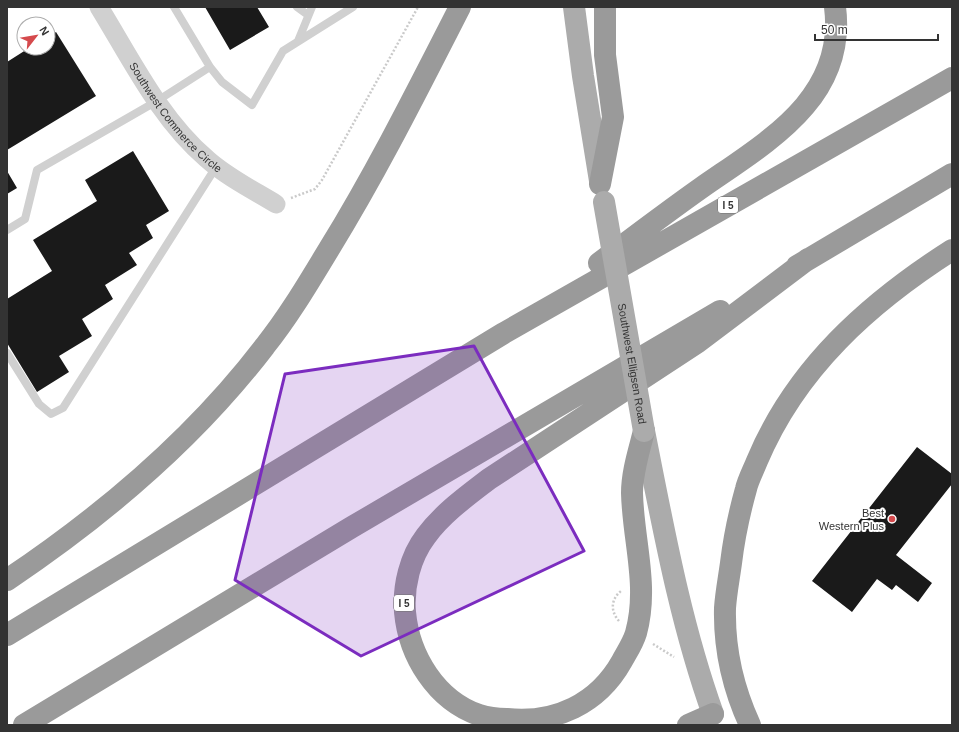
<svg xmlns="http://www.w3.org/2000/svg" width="959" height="732" viewBox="0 0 959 732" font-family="Arial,sans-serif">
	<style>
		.building { fill: #1a1a1a }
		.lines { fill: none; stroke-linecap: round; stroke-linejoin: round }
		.path { stroke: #cacaca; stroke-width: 2.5; stroke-dasharray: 2 2; stroke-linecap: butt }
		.service { stroke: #d0d0d0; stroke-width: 8 }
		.tertiary { stroke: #d0d0d0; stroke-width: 19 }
		.primary { stroke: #ababab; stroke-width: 22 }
		.motorway { stroke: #9a9a9a; stroke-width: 22 }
		.primary-bridge { stroke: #ababab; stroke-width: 22 }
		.marked { fill: #7b2cbf; fill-opacity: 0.2; stroke: #7b2cbf; stroke-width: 3; stroke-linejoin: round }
		.poi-dot { fill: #d54a4d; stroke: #fff; stroke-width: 1.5 }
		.labels { text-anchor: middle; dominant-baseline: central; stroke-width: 4; stroke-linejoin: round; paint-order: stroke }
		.shield { fill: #fff; stroke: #707070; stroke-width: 1 }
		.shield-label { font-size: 10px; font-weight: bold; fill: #333 }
		.street-label { font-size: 11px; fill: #333; stroke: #fff }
		.poi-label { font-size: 11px; fill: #333; stroke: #fff; text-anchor: end }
	</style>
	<rect width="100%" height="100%" fill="#fff"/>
	<!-- building -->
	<path class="building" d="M205,7H257L269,27L230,50Z
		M56,32L96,96L7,150V62L29,48H48V37Z
		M133,151L169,211L146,225L153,238L129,253L137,265L105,285L113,299L82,319L92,336L59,356L69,372L37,392L7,343V299L52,271L33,240L97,201L85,180Z
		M7,171L17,188L7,194Z
		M917,447L952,474V484L896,555L932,583L918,602L896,585L892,590L877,579L852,612L812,581Z"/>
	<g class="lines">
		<!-- path -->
		<path class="path" d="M291,198L315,189L322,180L418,7
			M619,621C610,611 611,599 621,591
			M653,644L674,657"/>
		<!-- service -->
		<path class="service" d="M174,7L210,67L222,82L252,105L283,51L353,7
			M297,7L308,15
			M298,41L312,7
			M7,230L25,219L37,170L157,101L210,67
			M7,353L39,404L51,414L63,408L216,167"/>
		<!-- tertiary -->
		<path class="tertiary" id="s1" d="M99,7C131,59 160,119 207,159C227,177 253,190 276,204"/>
		<!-- primary -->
		<path class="primary" d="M574,7L583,76L600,181
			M644,431C663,526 680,622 713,714"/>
		<!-- motorway -->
		<path class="motorway" d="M600,184L613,117L605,55V7
			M599,263C633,238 667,212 701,188C765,143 847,99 835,7
			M797,266L952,174
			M644,431C639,451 632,472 632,493C633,540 649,586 636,633C633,643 627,652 622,661C598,704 555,724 507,719C498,719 488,718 479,715C436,700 409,656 405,612C403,586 410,557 426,536C443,513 467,496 489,479L698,342L808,259
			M7,580C104,515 194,439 265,346C289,316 309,282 329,249C377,171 418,89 460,7
			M7,635L504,333L952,78
			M24,725L352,527L720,311
			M688,725L713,714
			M750,725C733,688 724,649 725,608C726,593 729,578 731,563C734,538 739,514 746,489C748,480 753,471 757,461C796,368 869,303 952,250"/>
		<!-- primary-bridge -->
		<path class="primary-bridge" id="s2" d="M604,202L644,431"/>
	</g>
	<!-- marked area -->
	<path class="marked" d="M474,346L584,551L361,656L235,580L285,374Z"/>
	<!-- markers -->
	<circle class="poi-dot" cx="892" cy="519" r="4"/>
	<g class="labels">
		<!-- shield labels -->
		<g class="shield">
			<rect x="718" y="197" width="20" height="16" rx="3"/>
			<rect x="394" y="595" width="20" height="16" rx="3"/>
		</g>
		<g class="shield-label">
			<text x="728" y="205">I 5</text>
			<text x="404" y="603">I 5</text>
		</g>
		<!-- street labels -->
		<g class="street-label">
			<text stroke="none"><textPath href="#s1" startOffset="135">Southwest Commerce Circle</textPath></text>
			<text stroke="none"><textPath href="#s2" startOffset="164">Southwest Elligsen Road</textPath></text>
		</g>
		<!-- poi labels -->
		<g class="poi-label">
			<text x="884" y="513">Best<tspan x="884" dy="13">Western Plus</tspan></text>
		</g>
	</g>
	<!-- border -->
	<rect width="959" height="732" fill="none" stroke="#333333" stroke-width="16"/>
	<!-- north arrow -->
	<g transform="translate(36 36) rotate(59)"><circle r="19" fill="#ffffff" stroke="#adadad"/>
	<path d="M0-3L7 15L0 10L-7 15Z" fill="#d54a4d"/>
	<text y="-6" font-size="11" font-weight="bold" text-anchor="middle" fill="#333333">N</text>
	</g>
	<!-- scale -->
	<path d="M815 34v6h123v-6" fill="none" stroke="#333333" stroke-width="2"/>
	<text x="821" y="34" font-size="12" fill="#333333" stroke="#ffffff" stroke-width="3" paint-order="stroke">50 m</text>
</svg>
